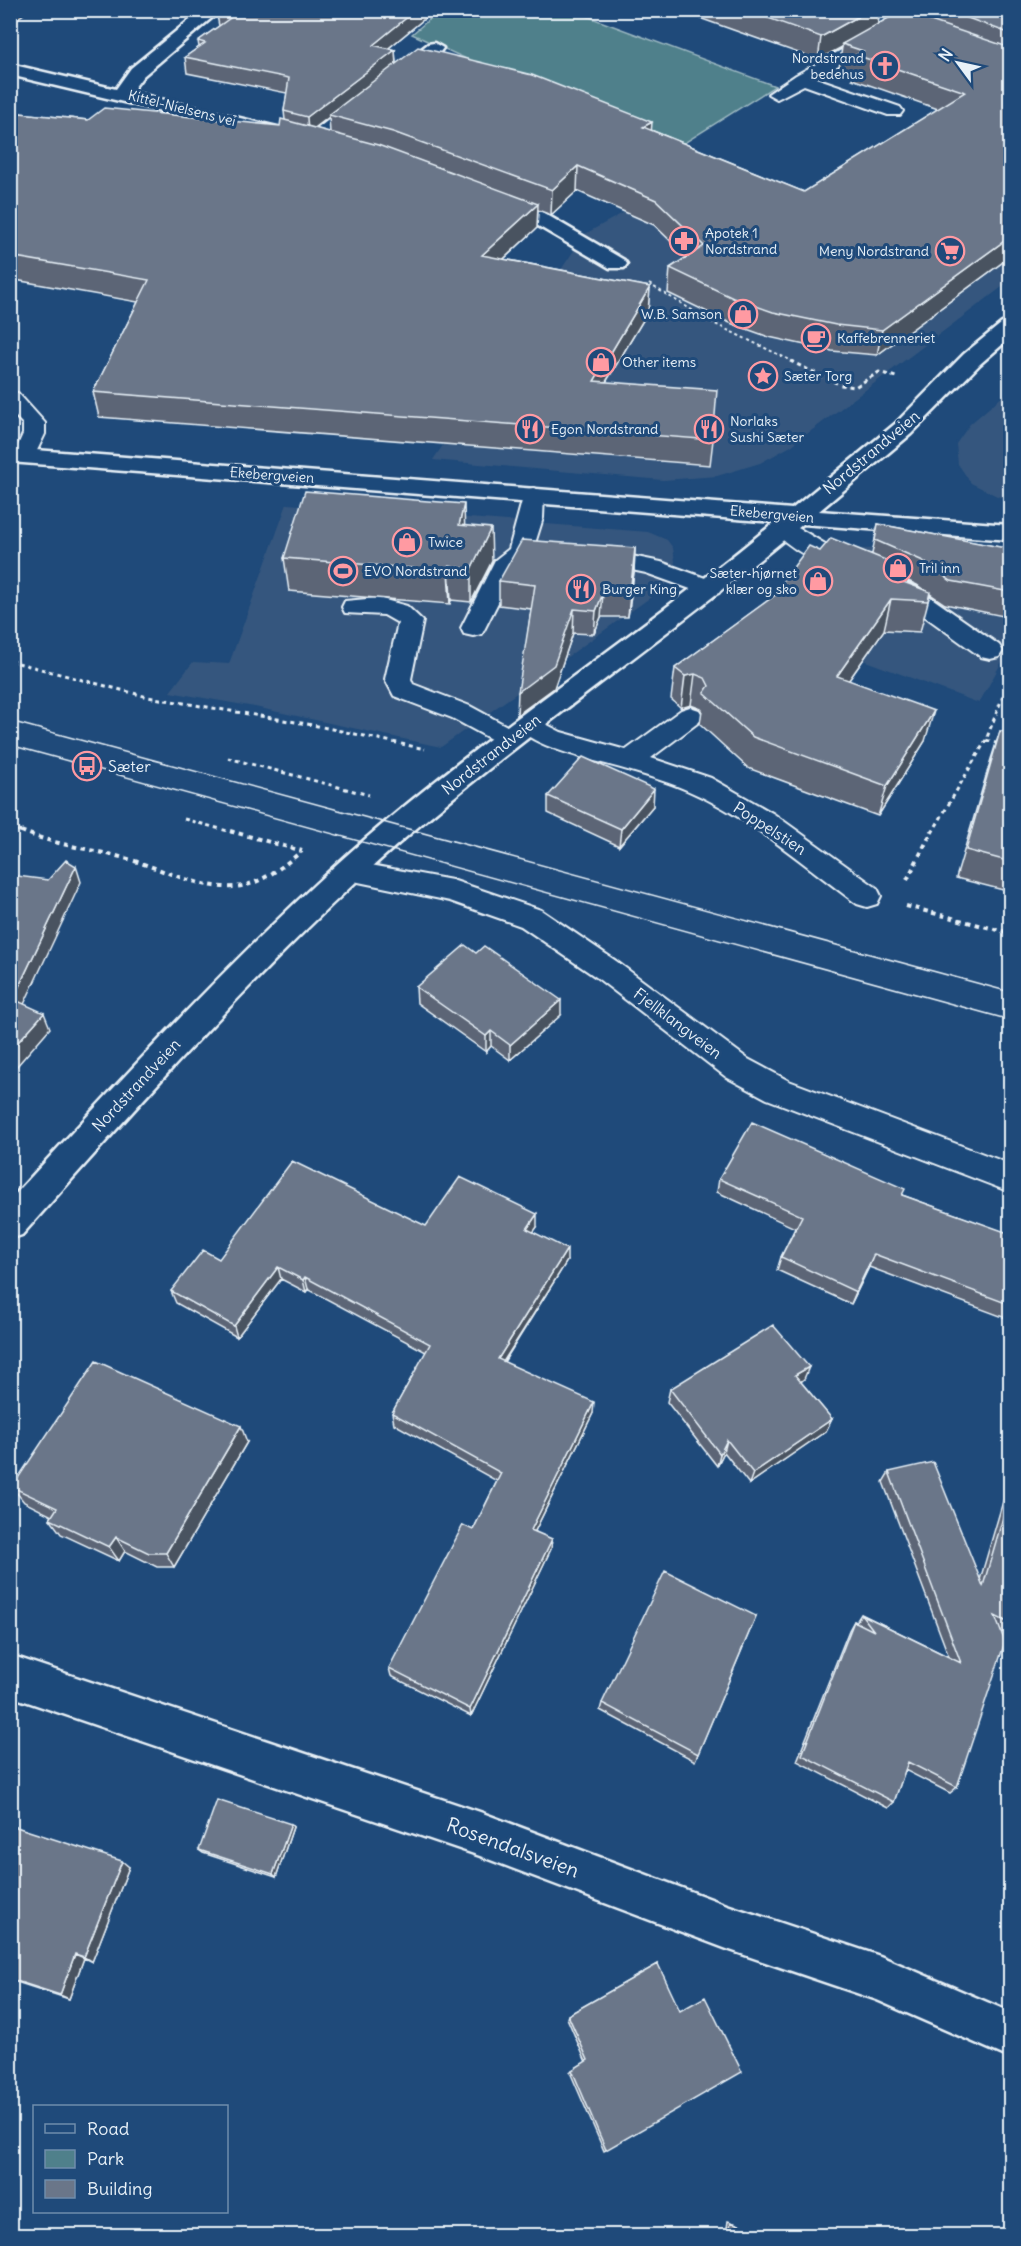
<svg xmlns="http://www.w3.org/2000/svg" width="1021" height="2246" viewBox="0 0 1021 2246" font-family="Delius,sans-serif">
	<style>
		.built { fill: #36577e }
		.green { fill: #4f808b; stroke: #9cb8c2; stroke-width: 1.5 }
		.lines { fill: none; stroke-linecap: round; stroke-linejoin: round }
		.lane-casing { stroke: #e8f1f8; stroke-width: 4 }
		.street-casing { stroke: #e8f1f8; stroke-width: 5 }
		.secondary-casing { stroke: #e8f1f8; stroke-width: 5 }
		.path-far2 { stroke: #e8f1f8; stroke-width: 2; stroke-dasharray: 3 3; stroke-linecap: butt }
		.path-far1 { stroke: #e8f1f8; stroke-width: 3; stroke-dasharray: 4 4; stroke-linecap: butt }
		.path { stroke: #e8f1f8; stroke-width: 4; stroke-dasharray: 4.5 4.5; stroke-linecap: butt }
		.lane { fill: #1f4a7a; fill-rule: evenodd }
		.street { fill: #1f4a7a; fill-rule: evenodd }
		.secondary { fill: #1f4a7a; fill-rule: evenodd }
		.tram { stroke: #e8f1f8; stroke-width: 1.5 }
		.wall { fill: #5b6576; stroke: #e8f1f8; stroke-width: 1.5; fill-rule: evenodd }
		.shaded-wall { fill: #4a5360; stroke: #e8f1f8; stroke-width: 1.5 }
		.building { fill: #6a7689; stroke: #e8f1f8; stroke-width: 1.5 }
		.labels { text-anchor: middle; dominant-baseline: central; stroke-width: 6; stroke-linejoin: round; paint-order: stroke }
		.far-poi-label { font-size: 14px; fill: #e8f1f8; stroke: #1f4a7a; text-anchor: start }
		.far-street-label { font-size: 14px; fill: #e8f1f8; stroke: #1f4a7a }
		.street-label { font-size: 16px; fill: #e8f1f8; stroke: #1f4a7a }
		.poi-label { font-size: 16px; fill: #e8f1f8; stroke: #1f4a7a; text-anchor: start }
		.near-street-label { font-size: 20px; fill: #e8f1f8; stroke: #1f4a7a }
	</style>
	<rect width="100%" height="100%" fill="#1f4a7a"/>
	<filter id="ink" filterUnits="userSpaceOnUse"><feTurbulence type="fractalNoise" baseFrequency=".0167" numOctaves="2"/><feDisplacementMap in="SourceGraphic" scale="12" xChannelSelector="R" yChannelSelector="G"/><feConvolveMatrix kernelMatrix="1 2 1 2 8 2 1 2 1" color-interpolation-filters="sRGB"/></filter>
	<g filter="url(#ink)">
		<!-- built -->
		<path class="built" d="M1010,78V281L791,446L760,463L717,476L663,480L433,460L585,234L706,167L799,205Z
			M1010,390V500L997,496L971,483L958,464L956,444L970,424Z
			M287,504L648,532L667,540L673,548L675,562L665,586L651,597L441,747L255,707L170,692L193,662L229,664Z
			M906,548L1010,556V647L979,703L755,620L808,566L860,549Z"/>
		<!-- green -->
		<path class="green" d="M439,11H573L775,86L670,152L412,34Z"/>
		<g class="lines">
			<!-- lane casing -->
			<g class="lane-casing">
				<path id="lane" d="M878,30L886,35L884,39L816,78L900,107L903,111L900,115H888L804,85L777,99L768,94L796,75Z
					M10,392L18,393L45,423V434L32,461H16L13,456L23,434V424L10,411Z
					M533,488L541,490L544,495L543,518L532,553L517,565L482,634L473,636L464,634L461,628L495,560L509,549L525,490Z
					M782,520C790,522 853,560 857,565L853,570C833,576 782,544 770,527L774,522Z
					M593,548L661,562L719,583L722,588L719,593L710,596L646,573L585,560L581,555L585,550Z
					M891,576L916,587L999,645L1003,651L999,657L990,659L981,657L898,597L882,589L879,584L882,579Z
					M378,598L407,606L423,621L411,679L413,684L470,706L518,732L522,738L518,744L509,747L500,744L452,718L394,696L385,679L398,623L384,615L345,613L342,607L345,601Z
					M690,707L699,710L703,716L699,722L651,758L711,778L774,814L877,888L881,896L877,904L867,907L857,904C804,865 751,818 691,792C672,783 651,777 631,771C603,762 529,748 515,724L519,718L528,715L561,732L626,750L681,710Z
					M349,861L452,880L541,910L616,961L748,1059L789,1081L1010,1164V1192L767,1099L726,1077L596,977L521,926L450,901L339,878L335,871L339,864Z"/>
			</g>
			<!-- street casing -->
			<g class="street-casing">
				<path id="street" d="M202,10H221L143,76L131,92L290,130L292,134L290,138L283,140L10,75V64L116,89L131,68Z
					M434,43L443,48L440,52L319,146H305L302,142L305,138L428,44Z
					M495,195L542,212L624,260L627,264L624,268H610L528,220L488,205L485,201L488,197Z
					M10,1655L480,1812L727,1905L880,1956L1010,2012V2058L877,2000L727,1949L480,1856L10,1696Z"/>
			</g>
			<!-- secondary casing -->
			<g class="secondary-casing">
				<path id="secondary" d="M1010,322V338L980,364L911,434L819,511L1010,525V540L803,524C658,646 498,751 359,879C239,990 131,1113 22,1235L10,1239V1200C116,1085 222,969 337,864C475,740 632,640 775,522L10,462V448L792,509L895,424L964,354L1002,323Z"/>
			</g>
			<!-- path-far2 -->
			<path class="path-far2" d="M453,20L460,10
				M649,284L715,324L794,362"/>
			<!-- path-far1 -->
			<path class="path-far1" d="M790,361L841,385L855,387L879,372L896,377
				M10,661L148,697L313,725L425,749
				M1006,688L986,740L1010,747
				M228,758L369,795
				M184,819L235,833
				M10,827L24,833
				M932,833L986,740"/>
			<!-- path -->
			<path class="path" d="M21,831C55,845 92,849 128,859C161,868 198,889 234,887C261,885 282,867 302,851
				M230,831L302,851
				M907,880L932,831
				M906,906L1010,933"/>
			<!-- lane -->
			<use href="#lane" class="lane"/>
			<!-- street -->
			<use href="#street" class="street"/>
			<!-- secondary -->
			<use href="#secondary" class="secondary"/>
			<!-- tram -->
			<path class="tram" d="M10,721L1010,992
				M10,745L1010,1020"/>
		</g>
		<!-- wall -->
		<path class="wall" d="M222,10H435L389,48L395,50L396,64L651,130L804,192L938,109L852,79L853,73L839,68L842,47L818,60L677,10H1011V256L877,355L832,351L769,337L730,323L668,293L670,268L687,257L654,225L577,191L551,215L538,210L537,228L504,259L650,287L648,312L606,382L713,440L710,465L99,417L93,392L138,302L10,279V112L88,120L280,126L285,120L284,111L287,93L187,73L185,57L199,47L198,41L219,26L217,15ZM880,12L892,16L878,24ZM329,117L330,133L314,128Z
			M878,524L1011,549V603L1003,616L945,604L930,594L920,632L884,630L849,680L925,741L878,816L748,768L700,724L702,710L701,709L691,705L681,708L671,699L675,668L773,597L774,593L820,551L872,554ZM908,581L917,585L924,590L908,583Z
			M465,526L492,561L471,602L451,600L450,604L289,591L284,558Z
			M635,548L634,572L628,617H601L594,634L573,633L554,688L517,715L531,609L499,605V581Z
			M1000,731L1011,733V892L956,878L991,759Z
			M548,796L653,806L619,846L548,813Z
			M416,987L561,1015L510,1060L491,1046L486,1052L417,1003Z
			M719,1179L902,1195L1009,1234L1011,1231V1320L869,1267L851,1304L777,1270L781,1257L795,1228L717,1192Z
			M426,1226L537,1227L533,1232L567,1261L504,1362L593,1413L535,1531L551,1549L471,1716L391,1676L389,1668L473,1530L497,1481L394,1424L392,1413L426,1352L308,1289L306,1292L281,1279L237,1337L176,1303L171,1291L219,1259Z
			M804,1379L801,1382L832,1419L826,1431L749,1484L724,1452L717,1466L667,1402L670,1389Z
			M247,1442L174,1567H157L125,1551L119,1561L61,1534L50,1519L52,1516L24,1502L12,1487Z
			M889,1472L980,1580L1011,1474V1636L1001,1631L957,1787L950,1793L905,1770L894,1802L888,1808L797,1761L849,1630L854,1621L856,1622L861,1614L949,1657L883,1482Z
			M756,1616L695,1761L600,1710L602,1703Z
			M10,1825L129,1867L92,1962L84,1958L69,1999L10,1980Z
			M293,1827L276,1877L203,1853L199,1850Z
			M658,1964L606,2150L604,2151L570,2072L572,2070L586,2062L567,2018L568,2015Z
			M728,2221L731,2222L767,2235H726Z"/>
		<!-- shaded-wall -->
		<path class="shaded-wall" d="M10,10H29L10,24Z
			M416,10H435L374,60L373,45Z
			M870,10H880L877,28L842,44V47L818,60L821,37Z
			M395,50L396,66L329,115V117L308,133L307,117Z
			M652,122L650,147L643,127Z
			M578,166L577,191L551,215L552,190Z
			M538,204L537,228L482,279V255Z
			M1011,236V256L877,355L882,330Z
			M650,287L648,312L592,405L594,381Z
			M464,504L465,537L459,525Z
			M491,528L492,561L471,602V569Z
			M635,548L634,572L628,617L630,594Z
			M449,566L451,600L450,604L448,571Z
			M910,572L904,599L903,582Z
			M1011,592V603L1003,616Z
			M603,593L601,617L594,634L596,611Z
			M891,599L884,630L830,707L837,676Z
			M574,609L573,633L554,688L517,715L518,692Z
			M695,674L691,705L681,708L685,676Z
			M934,711L925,741L878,816L887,786Z
			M654,789L653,806L619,846L621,829Z
			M76,866L81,882L19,1015L13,999Z
			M561,1000V1015L510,1060V1045Z
			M44,1013L50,1028L10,1074V1051Z
			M491,1031V1046L486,1052V1036Z
			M537,1214V1227L527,1241V1229Z
			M567,1249V1261L498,1370V1359Z
			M874,1254L869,1267L851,1304L856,1292Z
			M278,1267L281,1279L237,1337L234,1326Z
			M305,1277L308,1289L306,1292L303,1280Z
			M809,1367L804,1379L791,1388L795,1375Z
			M594,1402L593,1413L531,1539V1530Z
			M832,1419L826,1431L749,1484L753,1473Z
			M241,1426L247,1442L174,1567L166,1553Z
			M727,1440L724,1452L717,1466L720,1454Z
			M116,1537L125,1551L119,1561L109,1547Z
			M552,1539L551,1549L471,1716L470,1709Z
			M291,1824L293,1827L276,1877L273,1874Z
			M122,1861L129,1867L92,1962L84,1957Z
			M75,1954L84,1958L69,1999L60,1995Z"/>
		<!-- building -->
		<path class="building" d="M416,10L373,45L395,50L307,117L284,111L289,78L185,57L205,43L198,41L230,18L217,15L222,10Z
			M746,10H870L821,37Z
			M946,10H1011V34Z
			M901,11L1011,48V236L882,330L836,325L773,312L733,298L670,268L704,246L656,200L578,166L552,190L393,132L329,115L418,47L532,75L652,122L643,127L804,192L965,92L856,55L863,51L842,44Z
			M104,108L280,126L281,119L378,145L538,204L482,255L650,287L594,381L717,390L713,440L93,392L149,280L10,256V112L88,120Z
			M305,491L464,504L459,525L491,528L471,569L449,566L448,571L284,558Z
			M878,524L1011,549V592H1010L951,581L923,561L875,540Z
			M831,538L905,568L910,572L903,582L930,592L928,601L891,599L837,676L934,711L887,786L753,737L704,693L709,686L705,678L695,674L685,676L675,668L778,593H774L809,546L820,551Z
			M522,540L635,548L630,594L603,593L596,611L574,609L554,665L518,692L535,585L499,581Z
			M1000,731L1011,733V862L966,850Z
			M583,757L654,789L621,829L548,796Z
			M66,860L76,866L13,999L44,1013L10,1051V875L48,880Z
			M465,945L476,953L484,946L561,1000L510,1045L491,1031L486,1036L416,987Z
			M752,1122L905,1189L902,1195L1011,1234V1305L874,1254L856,1292L781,1257L802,1216L719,1179Z
			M292,1161L426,1226L460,1177L537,1214L527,1229L567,1249L498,1359L594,1402L531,1530L552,1539L470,1709L389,1668L463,1525L473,1530L501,1473L392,1413L430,1344L305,1277L303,1280L278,1267L234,1326L171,1291L203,1250L219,1259Z
			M773,1325L809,1367L795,1375L832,1419L753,1473L727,1440L720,1454L670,1389Z
			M96,1361L241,1426L166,1553H149L116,1537L109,1547L50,1519L57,1508L12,1487Z
			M933,1462L983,1586L1011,1490V1624L995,1616L1005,1642L957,1787L908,1762L894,1802L802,1755L854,1621L874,1631L861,1614L961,1663L889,1472Z
			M665,1571L756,1616L698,1754L602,1703Z
			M217,1800L291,1824L273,1874L199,1850Z
			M10,1825L122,1861L84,1957L75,1954L60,1995L10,1979Z
			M658,1964L680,2011L705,1997L742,2072L606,2150L572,2070L588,2060L568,2015Z
			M731,2222L767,2235H728Z"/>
	</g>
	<!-- icons -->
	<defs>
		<g id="church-ring" transform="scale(1.5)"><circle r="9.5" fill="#1f4a7a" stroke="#ff9aa2" stroke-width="1.5"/><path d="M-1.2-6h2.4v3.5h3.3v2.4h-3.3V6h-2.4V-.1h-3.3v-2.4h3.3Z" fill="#ff9aa2"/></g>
		<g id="pharmacy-ring" transform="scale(1.5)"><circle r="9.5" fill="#1f4a7a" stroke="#ff9aa2" stroke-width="1.5"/><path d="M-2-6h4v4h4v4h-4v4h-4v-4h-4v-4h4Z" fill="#ff9aa2"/></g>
		<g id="supermarket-ring" transform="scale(1.5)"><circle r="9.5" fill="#1f4a7a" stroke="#ff9aa2" stroke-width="1.5"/><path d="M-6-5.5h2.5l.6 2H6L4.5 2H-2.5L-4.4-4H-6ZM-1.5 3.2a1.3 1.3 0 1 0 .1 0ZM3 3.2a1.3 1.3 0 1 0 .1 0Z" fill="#ff9aa2"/></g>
		<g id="shop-ring" transform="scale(1.5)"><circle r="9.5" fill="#1f4a7a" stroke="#ff9aa2" stroke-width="1.5"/><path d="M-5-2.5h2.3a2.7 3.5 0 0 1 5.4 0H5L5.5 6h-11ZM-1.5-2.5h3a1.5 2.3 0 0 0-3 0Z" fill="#ff9aa2"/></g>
		<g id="cafe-ring" transform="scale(1.5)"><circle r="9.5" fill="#1f4a7a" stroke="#ff9aa2" stroke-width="1.5"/><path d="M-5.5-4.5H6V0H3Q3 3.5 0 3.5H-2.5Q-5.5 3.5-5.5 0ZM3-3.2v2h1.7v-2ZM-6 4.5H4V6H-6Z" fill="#ff9aa2"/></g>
		<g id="sight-ring" transform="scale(1.5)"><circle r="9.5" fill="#1f4a7a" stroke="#ff9aa2" stroke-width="1.5"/><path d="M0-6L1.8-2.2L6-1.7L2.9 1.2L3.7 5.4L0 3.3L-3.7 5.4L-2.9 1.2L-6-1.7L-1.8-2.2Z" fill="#ff9aa2"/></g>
		<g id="restaurant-ring" transform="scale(1.5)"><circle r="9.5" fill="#1f4a7a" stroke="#ff9aa2" stroke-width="1.5"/><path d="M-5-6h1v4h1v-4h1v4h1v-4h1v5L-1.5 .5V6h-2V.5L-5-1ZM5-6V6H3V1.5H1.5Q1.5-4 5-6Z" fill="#ff9aa2"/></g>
		<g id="stadium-ring" transform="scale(1.5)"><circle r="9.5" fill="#1f4a7a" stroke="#ff9aa2" stroke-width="1.5"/><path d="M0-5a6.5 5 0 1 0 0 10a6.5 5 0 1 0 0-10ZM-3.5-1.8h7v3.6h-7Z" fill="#ff9aa2"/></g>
		<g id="bus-ring" transform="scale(1.5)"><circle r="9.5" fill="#1f4a7a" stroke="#ff9aa2" stroke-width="1.5"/><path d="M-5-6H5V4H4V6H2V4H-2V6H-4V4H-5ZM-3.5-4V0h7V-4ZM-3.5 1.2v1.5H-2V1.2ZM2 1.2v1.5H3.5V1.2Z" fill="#ff9aa2"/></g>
	</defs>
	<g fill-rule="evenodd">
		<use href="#church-ring" x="885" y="66"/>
		<use href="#pharmacy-ring" x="684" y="241"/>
		<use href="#supermarket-ring" x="950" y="251"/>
		<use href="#shop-ring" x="743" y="314"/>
		<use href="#cafe-ring" x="816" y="338"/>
		<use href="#shop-ring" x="601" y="362"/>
		<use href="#sight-ring" x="763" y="376"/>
		<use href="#restaurant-ring" x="530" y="429"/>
		<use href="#restaurant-ring" x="709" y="429"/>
		<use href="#shop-ring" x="407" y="542"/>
		<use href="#shop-ring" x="898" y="568"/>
		<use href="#stadium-ring" x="343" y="571"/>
		<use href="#shop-ring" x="818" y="581"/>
		<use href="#restaurant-ring" x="581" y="589"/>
		<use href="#bus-ring" x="87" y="766"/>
	</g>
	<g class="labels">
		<!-- far-poi labels -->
		<g class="far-poi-label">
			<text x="864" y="58" text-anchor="end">Nordstrand<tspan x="864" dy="16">bedehus</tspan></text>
			<text x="705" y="233">Apotek 1<tspan x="705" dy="16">Nordstrand</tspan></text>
			<text x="929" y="251" text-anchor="end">Meny Nordstrand</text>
			<text x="722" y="314" text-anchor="end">W.B. Samson</text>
			<text x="837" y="338">Kaffebrenneriet</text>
			<text x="622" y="362">Other items</text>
			<text x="784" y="376">Sæter Torg</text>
			<text x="730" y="421">Norlaks<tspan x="730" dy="16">Sushi Sæter</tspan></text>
			<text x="551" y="429">Egon Nordstrand</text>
			<text x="428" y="542">Twice</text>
			<text x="919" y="568">Tril inn</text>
			<text x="364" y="571">EVO Nordstrand</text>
			<text x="797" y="573" text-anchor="end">Sæter-hjørnet<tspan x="797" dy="16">klær og sko</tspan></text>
			<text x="602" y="589">Burger King</text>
		</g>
		<!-- far-street labels -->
		<g class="far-street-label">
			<text transform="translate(182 108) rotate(14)">Kittel-Nielsens vei</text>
			<text transform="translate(272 475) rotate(4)">Ekebergveien</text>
			<text transform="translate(772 514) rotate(5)">Ekebergveien</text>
		</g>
		<!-- street labels -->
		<g class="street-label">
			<text transform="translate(871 452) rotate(-40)">Nordstrandveien</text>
			<text transform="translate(491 754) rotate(-38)">Nordstrandveien</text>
			<text transform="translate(770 828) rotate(33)">Poppelstien</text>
			<text transform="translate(678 1023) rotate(37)">Fjellklangveien</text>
			<text transform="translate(136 1085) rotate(-47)">Nordstrandveien</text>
		</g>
		<!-- poi labels -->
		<g class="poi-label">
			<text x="108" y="766">Sæter</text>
		</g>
		<!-- near-street labels -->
		<g class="near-street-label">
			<text transform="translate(513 1847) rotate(20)">Rosendalsveien</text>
		</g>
	</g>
	<!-- margin -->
	<rect width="1021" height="2246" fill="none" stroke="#1f4a7a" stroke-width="36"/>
	<rect x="18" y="18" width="985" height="2210" fill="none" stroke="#e8f1f8" stroke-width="2" filter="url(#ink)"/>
	<!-- legend -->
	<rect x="33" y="2105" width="195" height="108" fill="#1f4a7a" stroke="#6f8dac" stroke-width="1.5"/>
	<rect x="45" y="2124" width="30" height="9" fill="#1f4a7a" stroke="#6f8dac" stroke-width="1.5"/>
	<text x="87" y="2135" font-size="18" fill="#e8f1f8">Road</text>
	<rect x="45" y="2150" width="30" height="18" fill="#4f808b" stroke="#6f8dac" stroke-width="1.5"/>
	<text x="87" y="2165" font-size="18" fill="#e8f1f8">Park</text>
	<rect x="45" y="2180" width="30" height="18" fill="#6a7689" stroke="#6f8dac" stroke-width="1.5"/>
	<text x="87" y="2195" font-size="18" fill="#e8f1f8">Building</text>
	<!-- north arrow -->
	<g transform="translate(958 63) rotate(303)" stroke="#1f4a7a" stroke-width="4.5" paint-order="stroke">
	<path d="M0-4.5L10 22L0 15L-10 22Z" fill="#e8f1f8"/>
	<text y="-9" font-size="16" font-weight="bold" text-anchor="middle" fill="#e8f1f8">N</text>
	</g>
</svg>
